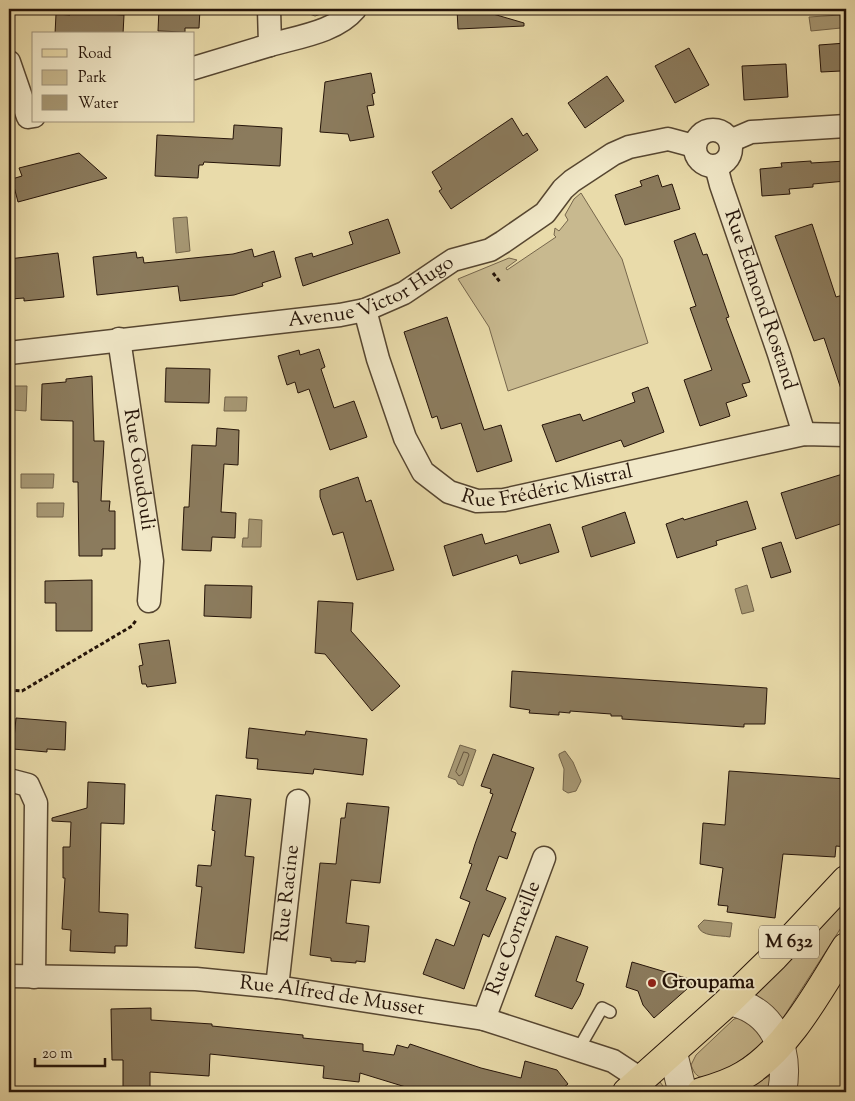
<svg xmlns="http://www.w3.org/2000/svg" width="855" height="1101" viewBox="0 0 855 1101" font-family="'Sorts Mill Goudy',serif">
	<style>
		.green { fill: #c8b98f; stroke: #76664c }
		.water { fill: #a69773; stroke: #726349 }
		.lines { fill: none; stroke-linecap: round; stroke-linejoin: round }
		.shore { stroke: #66563e; stroke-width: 1 }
		.building { fill: #8b7b5d; stroke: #251409 }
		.service-casing { stroke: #564631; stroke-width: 14 }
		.minor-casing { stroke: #564631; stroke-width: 25 }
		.tertiary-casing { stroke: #564631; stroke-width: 30 }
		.primary-casing { stroke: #251409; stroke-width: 30 }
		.path { stroke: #251409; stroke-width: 3; stroke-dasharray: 4 2.5; stroke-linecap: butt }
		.service { stroke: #f1e8c8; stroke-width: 11 }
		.minor { stroke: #f1e8c8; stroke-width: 22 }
		.tertiary { stroke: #f1e8c8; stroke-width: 28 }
		.primary { stroke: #e9dbaa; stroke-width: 28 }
		.poi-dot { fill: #8f2418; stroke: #f1e8c8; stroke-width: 2 }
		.labels { text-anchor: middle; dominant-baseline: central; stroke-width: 4; stroke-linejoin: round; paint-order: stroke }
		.shield { fill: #f1e8c8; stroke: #625442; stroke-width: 1 }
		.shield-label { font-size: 19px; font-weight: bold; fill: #251409 }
		.street-label { font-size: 20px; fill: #251409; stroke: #f1e8c8 }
		.poi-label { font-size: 20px; font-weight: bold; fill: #251409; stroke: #f1e8c8; text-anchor: start }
	</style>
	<rect width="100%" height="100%" fill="#e9dbaa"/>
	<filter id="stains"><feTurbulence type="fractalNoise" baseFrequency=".004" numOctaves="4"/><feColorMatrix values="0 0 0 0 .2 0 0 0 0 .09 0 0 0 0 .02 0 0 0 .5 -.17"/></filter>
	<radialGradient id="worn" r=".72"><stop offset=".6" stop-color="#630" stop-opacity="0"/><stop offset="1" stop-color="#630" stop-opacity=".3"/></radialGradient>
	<!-- green -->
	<path class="green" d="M296,9H337L315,16Z
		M581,193L622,259L648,343L508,391L489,327L458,279L509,258L517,260L506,268L507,270L556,237L554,235L555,228L559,231L568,220L565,215L574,199Z
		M839,901L846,906V920L781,1021L747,994Z
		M743,1017L768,1040C756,1049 716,1081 700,1077C695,1075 693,1070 691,1065L696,1055L734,1019Z
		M773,1074L772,1092H740Z
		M656,1081L660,1082L663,1086V1092H641Z"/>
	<!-- water -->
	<path class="water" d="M840,15L841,28L811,31L809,17Z
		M187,217L190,251L176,253L173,218Z
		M14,386H27L26,411L13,410Z
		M225,397H247L246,411H224Z
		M21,474H54L53,488H21Z
		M37,503H64L63,517H37Z
		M249,519L262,520L261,547H242L243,538H248Z
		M747,585L754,611L742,614L735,589Z
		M460,745L476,750L463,786L458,784L456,780L448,777Z
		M565,751L573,762L581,781L576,791L568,793L563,790L564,769L559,756V754Z
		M704,920L732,923L730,937C719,935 701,937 698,926Z"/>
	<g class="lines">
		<!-- shore -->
		<path class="shore" d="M464,752L468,753L469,755L462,774L459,776L456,772Z"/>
	</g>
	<!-- building -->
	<path class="building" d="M159,9H200L199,28H185V32L158,31Z
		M457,9H476L524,23V26L458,29Z
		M70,12L124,15L123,34H55L56,14L70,15Z
		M846,43V65H841V71L821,72L819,45Z
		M689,48L709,85L675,103L655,66Z
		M786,64L788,97L744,100L742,66Z
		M371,73L375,93L372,94L374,105L367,106L374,137L350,141L348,134L320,132L325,82Z
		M607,76L624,101L585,128L568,103Z
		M512,118L523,136L527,133L538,150L451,209L439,191L442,189L432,172Z
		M234,125L282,128L280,166L204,162L203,165H199L198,178L155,176L157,135L233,139Z
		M79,153L107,178L18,202L12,179L22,176L19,168Z
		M811,161V163L846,161V181L813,184V187L789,189L790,194L762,196L760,169L782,167L781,163Z
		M658,175L662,187L672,184L680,209L625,225L615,195L642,186L640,181Z
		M388,219L400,253L303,286L295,258L312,253L313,257L353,244L349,232Z
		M812,224L836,297L846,294V395H843L824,338L814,341L775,236Z
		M695,233L703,255L707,254L729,317L726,318L750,382L742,384L747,396L726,403L730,416L700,426L684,380L712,370L690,308L696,306L674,241Z
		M252,249L254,257L274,251L281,277L262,283L263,286L234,295L180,301L178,286L97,295L93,257L136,252L137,258L143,257L144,263L233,254Z
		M58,253L64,297L24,301V298L11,299L9,259Z
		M447,317L484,430L501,425L512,461L477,472L461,423L441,429L437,416L432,418L404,332Z
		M319,349L325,367L321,369L334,408L354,401L367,437L330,450L309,389L298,393L295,382L287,385L278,356L299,350L300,355Z
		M166,368L210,369L209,403L165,402Z
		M92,376L94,441H104L101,501H110L109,511H115V549H102V556H79L78,482H73V421L41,420L42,384L66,382V379Z
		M648,387L664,432L624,447L621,440L556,462L542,425L580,414L583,421L635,402L632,393Z
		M217,428L239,430L238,465L224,464L221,512L236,513L235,538L212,537L211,551L182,550L184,507H189L192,445L216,446Z
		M846,473V522L796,539L781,493Z
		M358,477L366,502L371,500L394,570L357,580L343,532L333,535L320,497V490Z
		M747,501L756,529L716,541L717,545L677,558L666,524L683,518L684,520Z
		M625,512L635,543L591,557L582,527Z
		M550,524L559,552L520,564L517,555L453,576L444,546L482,534L485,544Z
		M781,542L791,572L771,578L762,548Z
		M92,580V631H56V603H45V581Z
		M205,585L252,586L251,618L204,616Z
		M318,601L353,603L351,631L400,686L372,711L325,654L315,653Z
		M169,640L176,683L147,687L146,684H142L139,666L143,665L139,644Z
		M512,671L767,688L765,724H744V727L622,719V716H611V714L570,711V713L559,712V715L529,713L530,710L510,707Z
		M16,718L66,722L65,750L47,749V752L13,749Z
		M249,728L305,735L306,731L367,739L363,775L314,769L313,774L257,769L258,759L246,758Z
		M493,754L534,768L511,831L516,833L507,859L499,856L486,890L506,898L489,937L483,934L464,989L423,974L436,939L454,946L470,902L460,898L472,864L469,863L475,844L493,794L490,793L491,789L481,786Z
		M729,771L846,779V847L836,846L835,857L783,854L775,918L727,912L728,906L718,905L723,868L700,864L703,823L725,825Z
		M88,782L125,784L124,824L101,823L99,912L128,914L127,946H115V953L70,951L71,930L62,929L65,878H63V847H70L71,822L52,821V818L87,808Z
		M216,795L251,799L245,856L254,857L244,953L195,948L202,887L196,886L198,865L211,866L215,831L212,830Z
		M347,803L389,807L380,883L351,880L346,923L369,926L365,962L356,961V963L331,961V958L310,955L320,863L336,864L341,818H345Z
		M556,936L588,947L576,981L584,984L580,995L572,1009L535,996Z
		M632,962L696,981L654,1018L643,1005L638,991L626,987Z
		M151,1008V1020L212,1024V1026L303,1035V1038L363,1044V1051L394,1055L397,1045L408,1048L410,1044L481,1068L521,1078L525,1061L557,1070L568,1084L558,1092H422L360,1073L359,1082L323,1078L324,1066L210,1054L209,1076L150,1072V1092H123V1060H112L111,1009Z"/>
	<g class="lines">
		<!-- service casing -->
		<g class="service-casing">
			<path id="service" d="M578,1050L602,1008L610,1012"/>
		</g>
		<!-- minor casing -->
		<g class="minor-casing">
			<g id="minor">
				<path d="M270,45C297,37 336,32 355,9"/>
				<path d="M9,62L28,117L34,116"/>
				<path d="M194,68L270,45L269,9"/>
				<circle cx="713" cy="148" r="18"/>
				<path d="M730,141L751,132L846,126"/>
				<path id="s1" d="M716,166L721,185L779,354L804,434"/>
				<path id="s2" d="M365,310L378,359L405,438L423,472L449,492L477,501L504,500L804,434L846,435"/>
				<path id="s3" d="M119,339L152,561L149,601"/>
				<path id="s4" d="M9,353L340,315L365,310L404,293L453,260L490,250L503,242L545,213L563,189L572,181L613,154L629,147L668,139L694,146"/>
				<path d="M9,780L28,785L36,803L34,977"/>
				<path id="s5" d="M9,976L196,979L277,987L484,1019L613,1061L642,1080"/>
				<path id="s6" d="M277,987L298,801"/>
				<path id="s7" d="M484,1019L544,858"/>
			</g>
		</g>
		<!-- tertiary casing -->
		<g class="tertiary-casing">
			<path id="tertiary" d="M729,1001C774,1010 790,1050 782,1092
				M673,1053L681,1086L685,1092"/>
		</g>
		<!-- primary casing -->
		<g class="primary-casing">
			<path id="primary" d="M627,1092L729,1001L774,957L846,880
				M701,1092C715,1088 731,1083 744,1075C788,1049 819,990 846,947"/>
		</g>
		<!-- path -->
		<path class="path" d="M493,273L500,282
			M9,690L22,691L132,626L137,619"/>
		<!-- service -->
		<use href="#service" class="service"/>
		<!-- minor -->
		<use href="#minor" class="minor"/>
		<!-- tertiary -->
		<use href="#tertiary" class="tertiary"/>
		<!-- primary -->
		<use href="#primary" class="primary"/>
	</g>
	<!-- markers -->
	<circle class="poi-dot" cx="652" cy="983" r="5"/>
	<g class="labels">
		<!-- shield labels -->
		<rect class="shield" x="759" y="925.5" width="60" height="33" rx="4"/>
		<g class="shield-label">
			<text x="789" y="942">M 632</text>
		</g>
		<!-- street labels -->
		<g class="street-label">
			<text stroke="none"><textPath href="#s4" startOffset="370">Avenue Victor Hugo</textPath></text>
			<text stroke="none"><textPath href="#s1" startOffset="141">Rue Edmond Rostand</textPath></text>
			<text stroke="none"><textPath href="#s3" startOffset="132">Rue Goudouli</textPath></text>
			<text stroke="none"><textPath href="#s2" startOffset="306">Rue Frédéric Mistral</textPath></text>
			<text stroke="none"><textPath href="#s6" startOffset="94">Rue Racine</textPath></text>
			<text stroke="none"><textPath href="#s7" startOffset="86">Rue Corneille</textPath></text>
			<text stroke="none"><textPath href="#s5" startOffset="324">Rue Alfred de Musset</textPath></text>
		</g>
		<!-- poi labels -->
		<g class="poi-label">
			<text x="662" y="983">Groupama</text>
		</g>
	</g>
	<!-- margin -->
	<rect width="855" height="1101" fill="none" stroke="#e9dbaa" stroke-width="30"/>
	<rect x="10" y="10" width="835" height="1081" fill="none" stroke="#251409" stroke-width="2.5"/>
	<rect x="15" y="15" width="825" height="1071" fill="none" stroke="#251409"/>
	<!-- legend -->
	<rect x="32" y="32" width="162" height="90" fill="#f1e8c8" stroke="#9f937c"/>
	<rect x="42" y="49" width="25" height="8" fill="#e9dbaa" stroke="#9f937c"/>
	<text x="78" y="58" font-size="15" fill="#251409">Road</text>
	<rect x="42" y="70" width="25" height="15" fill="#c8b98f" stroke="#9f937c"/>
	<text x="78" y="82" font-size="15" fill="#251409">Park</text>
	<rect x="42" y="95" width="25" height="15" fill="#a69773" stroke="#9f937c"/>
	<text x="78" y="108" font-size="15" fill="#251409">Water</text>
	<!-- scale -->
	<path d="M35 1058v8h70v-8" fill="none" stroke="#251409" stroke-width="2.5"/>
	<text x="42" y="1058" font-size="15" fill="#251409" stroke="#f1e8c8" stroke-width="4" paint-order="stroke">20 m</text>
	<rect width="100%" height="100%" filter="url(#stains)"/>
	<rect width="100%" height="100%" fill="url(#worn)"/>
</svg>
